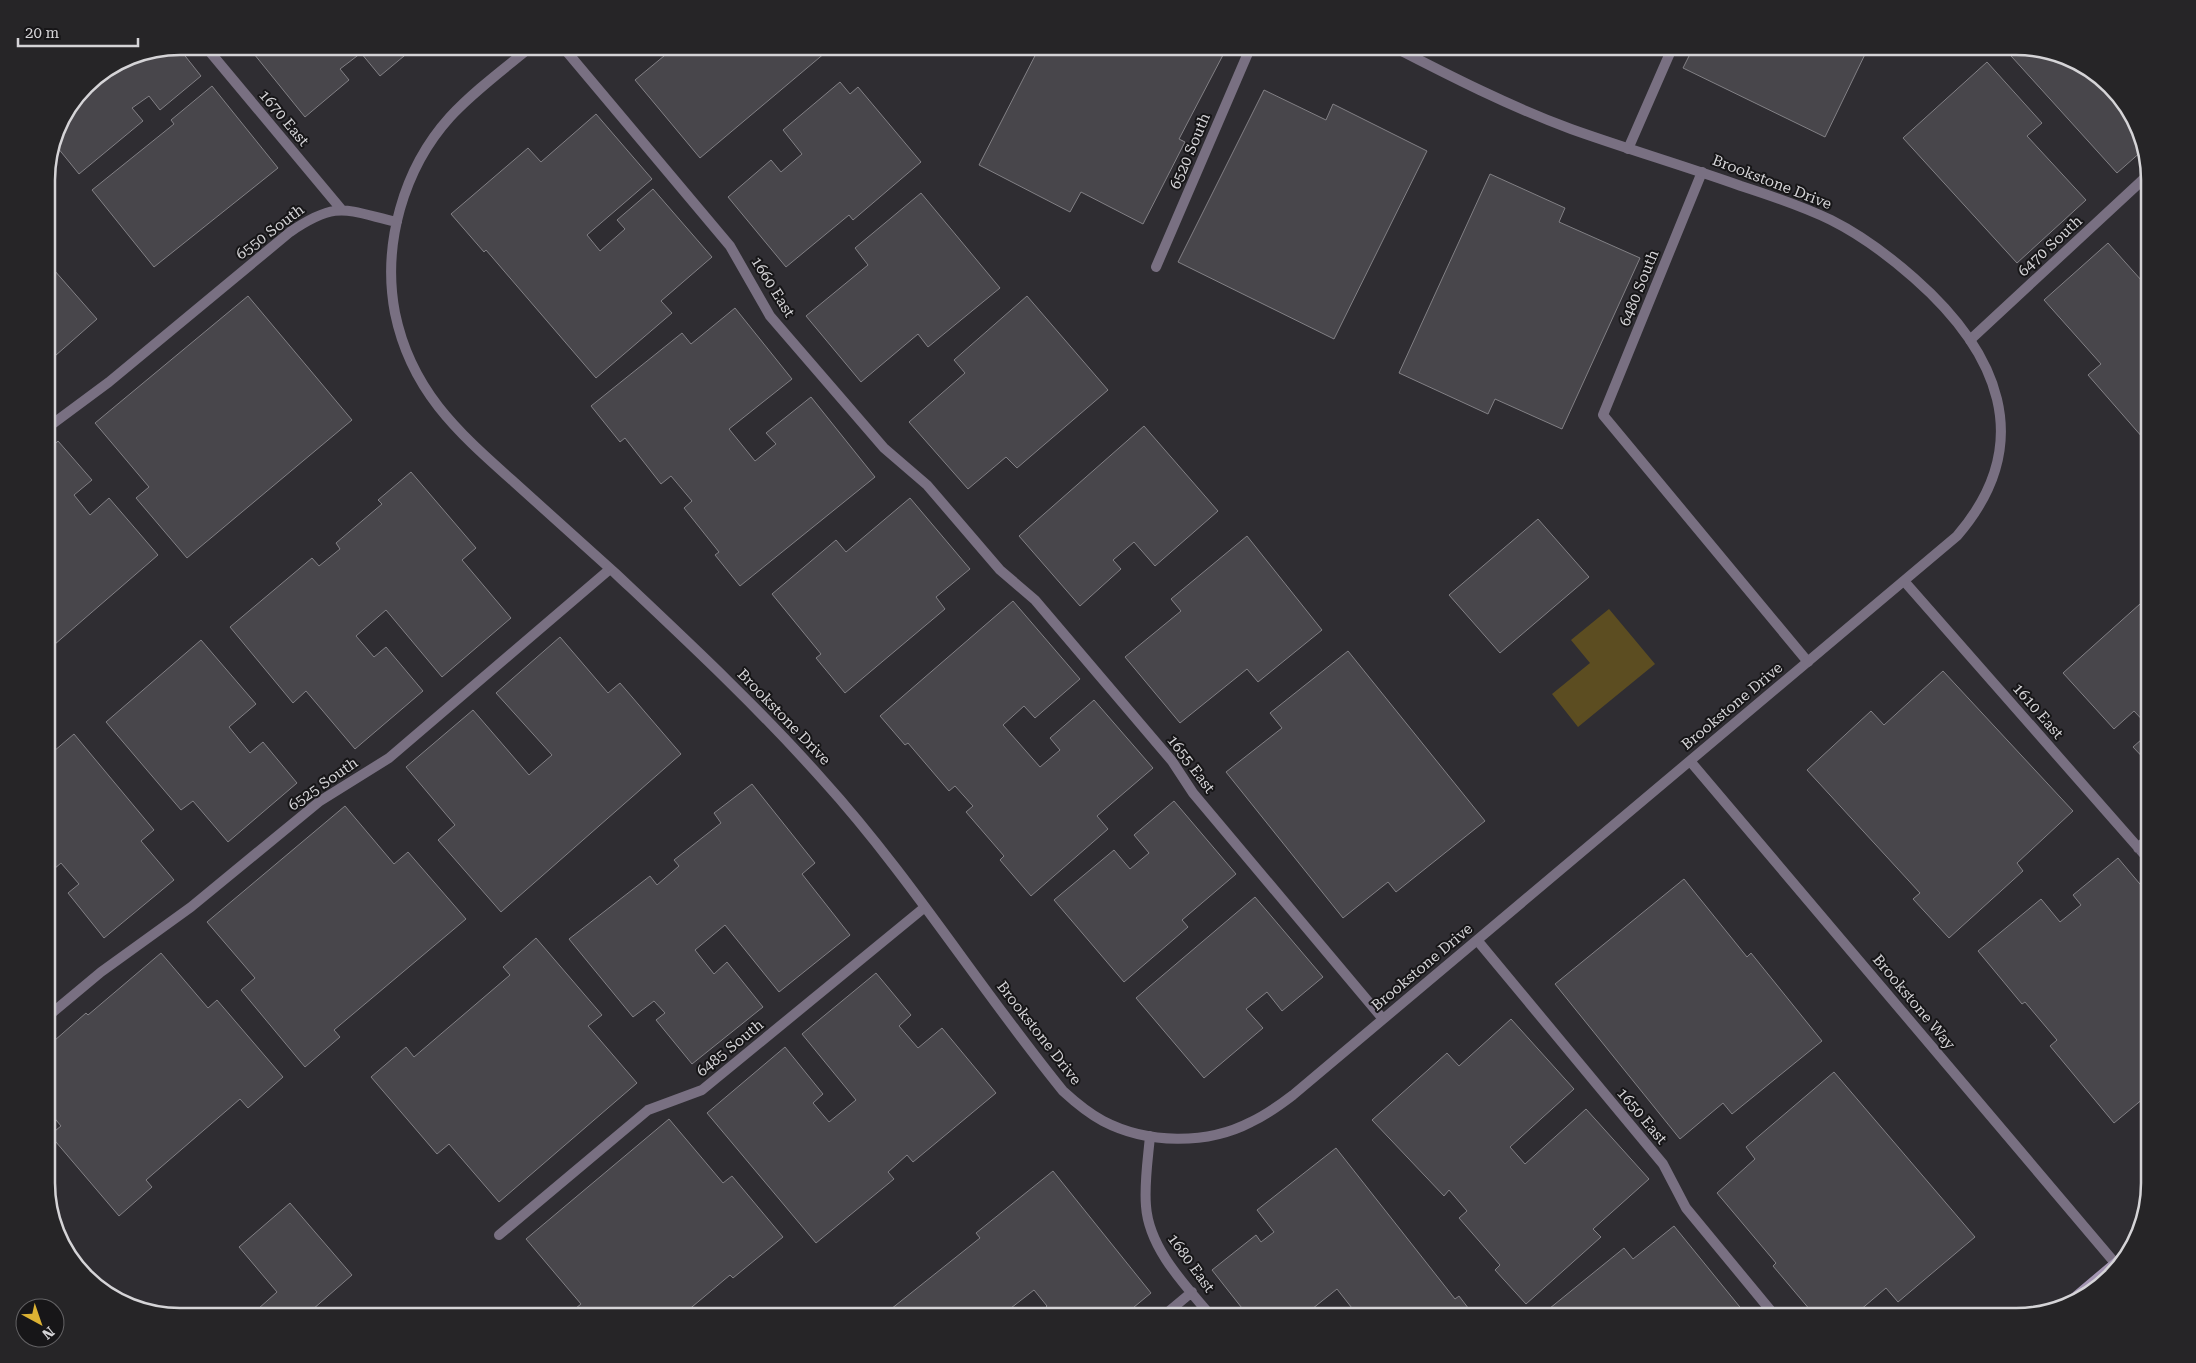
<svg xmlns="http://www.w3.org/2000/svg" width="2196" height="1363" viewBox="0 0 2196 1363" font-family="'Roboto Serif',serif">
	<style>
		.water { fill: #5c4d21 }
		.building { fill: #48464b; stroke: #828085 }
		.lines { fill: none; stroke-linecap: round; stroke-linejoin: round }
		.lane { stroke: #797082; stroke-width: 10 }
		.street { stroke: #797082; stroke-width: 10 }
		.secondary { stroke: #a395b2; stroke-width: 10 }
		.labels { text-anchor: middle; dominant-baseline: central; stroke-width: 4; stroke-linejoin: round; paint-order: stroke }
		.street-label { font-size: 15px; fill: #d5d4d7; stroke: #171618 }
		.rim { fill: none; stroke: #d5d4d7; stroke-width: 2.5 }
	</style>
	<rect width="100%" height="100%" fill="#2f2d32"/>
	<!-- water -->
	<path class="water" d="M1609,609L1655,664L1578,727L1552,694L1590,663L1571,640Z"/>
	<!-- building -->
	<path class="building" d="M253,46H416L380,76L361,53L340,69L349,80L305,117L250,49Z
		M676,46H831L832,47L700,158L635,80Z
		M1040,46H1206L1223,55L1179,139L1185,142L1143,224L1081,192L1070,212L979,165Z
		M1694,46H1869L1825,137L1683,68Z
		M2002,46H2016L2083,64L2132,113L2143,150L2117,173Z
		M178,47L201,76L160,110L149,96L132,108L143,121L79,174L53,142L57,129L86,85L129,56Z
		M1987,62L2042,123L2027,136L2086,200L2017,263L1903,138Z
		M840,82L850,94L858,87L921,162L853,220L849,215L786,267L728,197L771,160L781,172L802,154L783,130Z
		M212,86L278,168L154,267L92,190L174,124L171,120Z
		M1264,90L1326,120L1333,104L1427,151L1334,339L1178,262Z
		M596,114L652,179L587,235L600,251L625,229L617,220L653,189L712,257L661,301L672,313L596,378L486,250L484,252L451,214L528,148L541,162Z
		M1490,174L1565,208L1559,222L1640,258L1562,429L1495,399L1488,414L1399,373Z
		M921,193L1000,288L928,347L918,334L861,382L806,316L868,265L855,248Z
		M2108,243L2150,290V432L2143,438L2088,375L2101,364L2044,300Z
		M47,262L97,319L47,363Z
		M248,296L352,420L187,558L136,498L149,487L95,423Z
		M1027,296L1108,390L1017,468L1006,457L968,489L909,422L965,373L954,360Z
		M735,308L792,379L729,429L755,461L776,444L766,433L811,397L875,477L740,586L715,555L719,552L684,508L692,501L671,476L661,484L625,438L620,442L591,406L682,333L691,344Z
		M1144,426L1218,511L1155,566L1134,542L1113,560L1121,569L1080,606L1019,536Z
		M58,441L92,480L74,495L90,515L109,498L158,555L47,651V451Z
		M411,472L476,548L462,560L511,618L442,677L386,610L356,636L374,657L386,647L423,691L355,749L306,691L293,703L230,627L312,558L319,566L340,549L336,543L382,504L378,500Z
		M910,498L970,569L936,597L945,609L845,693L816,658L821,654L772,594L836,540L846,552Z
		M1538,519L1589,577L1500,653L1449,595Z
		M1247,536L1322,630L1258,682L1247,669L1180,723L1125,657L1181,611L1171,599Z
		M2150,595V728L2134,711L2114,729L2063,673Z
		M1013,601L1080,679L1035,718L1024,706L1003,725L1040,767L1060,750L1050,738L1094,700L1153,768L1097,816L1108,829L1031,896L1000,860L1004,856L966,812L973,806L955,786L949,791L908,743L905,745L880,716Z
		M560,637L608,693L620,683L681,754L501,912L438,840L455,825L406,767L473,710L529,775L552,755L496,693Z
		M201,640L256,704L229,727L250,753L263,742L297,783L228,842L193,801L181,810L106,722Z
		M1348,651L1485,821L1396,892L1388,882L1343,918L1226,772L1282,728L1270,713Z
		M1943,671L2073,811L2017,863L2023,871L1949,938L1913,899L1920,893L1807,770L1871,711L1884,725Z
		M2150,732V765L2133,747Z
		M74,734L154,830L141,841L174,880L104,938L68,893L79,884L61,863L47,875V757Z
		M752,784L815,863L802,874L850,935L779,992L725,925L695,950L714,974L727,962L763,1007L692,1064L656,1020L665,1013L654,1001L633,1017L569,939L650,876L657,885L679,866L674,860L721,823L714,813Z
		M1174,801L1236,874L1182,920L1188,927L1124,982L1054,900L1114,850L1130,869L1149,853L1134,835Z
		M345,806L394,864L408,852L466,919L334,1030L340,1037L305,1067L241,990L255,978L207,922Z
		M2118,858L2150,896V1093L2114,1123L2050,1046L2057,1040L2025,1002L2022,1004L1978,951L2041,899L2060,922L2081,905L2073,895Z
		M1684,879L1747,957L1751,953L1822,1041L1732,1114L1723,1103L1680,1139L1555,984Z
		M1255,897L1323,977L1282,1011L1267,992L1246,1009L1263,1028L1204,1078L1136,998Z
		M536,938L602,1015L588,1026L637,1083L499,1202L449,1144L437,1154L371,1077L406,1047L414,1057L510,975L503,967Z
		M161,953L208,1008L217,1000L283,1077L248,1108L240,1099L146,1180L152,1187L119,1216L50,1135L61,1126L47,1109V1047L86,1013L88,1015Z
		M876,973L911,1015L899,1026L918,1048L942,1028L996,1093L913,1162L907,1155L888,1172L894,1179L816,1243L707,1113L785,1047L823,1094L813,1103L829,1122L856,1100L802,1034Z
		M1511,1019L1574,1089L1510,1147L1525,1164L1586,1109L1649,1179L1593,1229L1601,1237L1526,1304L1495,1270L1500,1265L1459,1218L1467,1211L1449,1190L1444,1196L1372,1120L1447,1053L1459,1066Z
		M1834,1072L1975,1237L1898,1302L1886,1288L1852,1317H1816L1773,1266L1776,1263L1717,1193L1755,1159L1746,1147Z
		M669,1119L723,1183L732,1176L783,1237L733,1278L730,1275L680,1317H573L570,1313L581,1304L526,1239Z
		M1336,1148L1455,1299L1459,1296L1475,1317H1359L1337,1289L1302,1317H1249L1212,1270L1256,1235L1261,1242L1274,1232L1257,1210Z
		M1053,1171L1151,1293L1122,1317H1036L1047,1306L1034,1290L1011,1308L1018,1317H881L980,1238L976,1233Z
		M290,1203L352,1275L304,1317H249L277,1292L239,1247Z
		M1674,1226L1748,1317H1539L1624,1248L1633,1259Z"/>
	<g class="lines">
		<!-- lane -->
		<path class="lane" d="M1628,149L1673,46
			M1702,172L1603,415L1808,662
			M1156,267L1251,46
			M1970,340L2149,174"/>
		<!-- street -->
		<path class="street" d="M205,46L341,209
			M532,46C504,69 474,91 450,117C403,169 382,245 395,313C411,391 458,432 514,482C547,512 581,542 615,573C686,640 757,706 822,779C910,876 980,989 1063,1091C1075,1102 1088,1113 1103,1121C1147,1144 1207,1145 1251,1122C1266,1115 1280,1105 1293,1095L1957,536C2038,442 1997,351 1914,278C1889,256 1861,235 1831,220C1802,206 1772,196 1741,186C1685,166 1627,149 1571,129C1509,106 1450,76 1392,46
			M562,46L730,246L770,316L884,448L927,485L1000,570L1035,600L1172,761L1193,793L1383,1019
			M47,428L109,382L290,232C337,200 345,210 397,222
			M1904,581L2150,861
			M1690,761L2115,1263
			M2138,848L2150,837
			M1477,940L1663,1164L1686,1208L1776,1317
			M47,1017L101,972L191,907L320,801L389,758L610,569
			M1150,1136C1148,1159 1144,1183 1146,1206C1149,1249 1186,1286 1212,1317
			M499,1235L648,1110L702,1090L925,907
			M1162,1317L1192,1292"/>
		<!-- secondary -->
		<path class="secondary" d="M2068,1303L2132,1249"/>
	</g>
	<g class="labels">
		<!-- street labels -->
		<g class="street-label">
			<text transform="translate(284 118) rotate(50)">1670 East</text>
			<text transform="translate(1190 151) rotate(-67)">6520 South</text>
			<text transform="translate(1772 182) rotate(21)">Brookstone Drive</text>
			<text transform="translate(270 232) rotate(-37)">6550 South</text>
			<text transform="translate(2050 246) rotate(-43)">6470 South</text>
			<text transform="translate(773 287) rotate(58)">1660 East</text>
			<text transform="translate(1639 288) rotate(-68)">6480 South</text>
			<text transform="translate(1732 706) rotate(-40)">Brookstone Drive</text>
			<text transform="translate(2038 711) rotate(49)">1610 East</text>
			<text transform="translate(784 717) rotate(46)">Brookstone Drive</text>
			<text transform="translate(1191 764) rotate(53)">1655 East</text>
			<text transform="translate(323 784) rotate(-35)">6525 South</text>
			<text transform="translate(1422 967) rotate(-40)">Brookstone Drive</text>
			<text transform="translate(1914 1002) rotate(50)">Brookstone Way</text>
			<text transform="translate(1039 1033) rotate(52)">Brookstone Drive</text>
			<text transform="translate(730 1048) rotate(-39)">6485 South</text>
			<text transform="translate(1642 1116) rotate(50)">1650 East</text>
			<text transform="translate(1191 1263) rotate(54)">1680 East</text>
		</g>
	</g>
	<!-- crop -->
	<path d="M0 0H2196V1363H0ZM180 55H2016A125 125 0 0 1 2141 180V1183A125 125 0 0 1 2016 1308H180A125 125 0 0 1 55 1183V180A125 125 0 0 1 180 55Z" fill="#262527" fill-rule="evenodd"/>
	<path class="rim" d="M180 55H2016A125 125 0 0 1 2141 180V1183A125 125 0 0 1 2016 1308H180A125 125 0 0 1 55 1183V180A125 125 0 0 1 180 55Z"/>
	<!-- north arrow -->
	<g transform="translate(40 1323) rotate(140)"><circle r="24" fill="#171618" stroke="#636264"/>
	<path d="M0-4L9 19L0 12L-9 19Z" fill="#dcb233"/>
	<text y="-8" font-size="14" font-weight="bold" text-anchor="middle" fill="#d5d4d7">N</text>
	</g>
	<!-- scale -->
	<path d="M18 38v8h120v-8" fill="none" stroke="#d5d4d7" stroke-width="2.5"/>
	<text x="25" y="38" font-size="15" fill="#d5d4d7" stroke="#171618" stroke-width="4" paint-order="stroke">20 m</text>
</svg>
